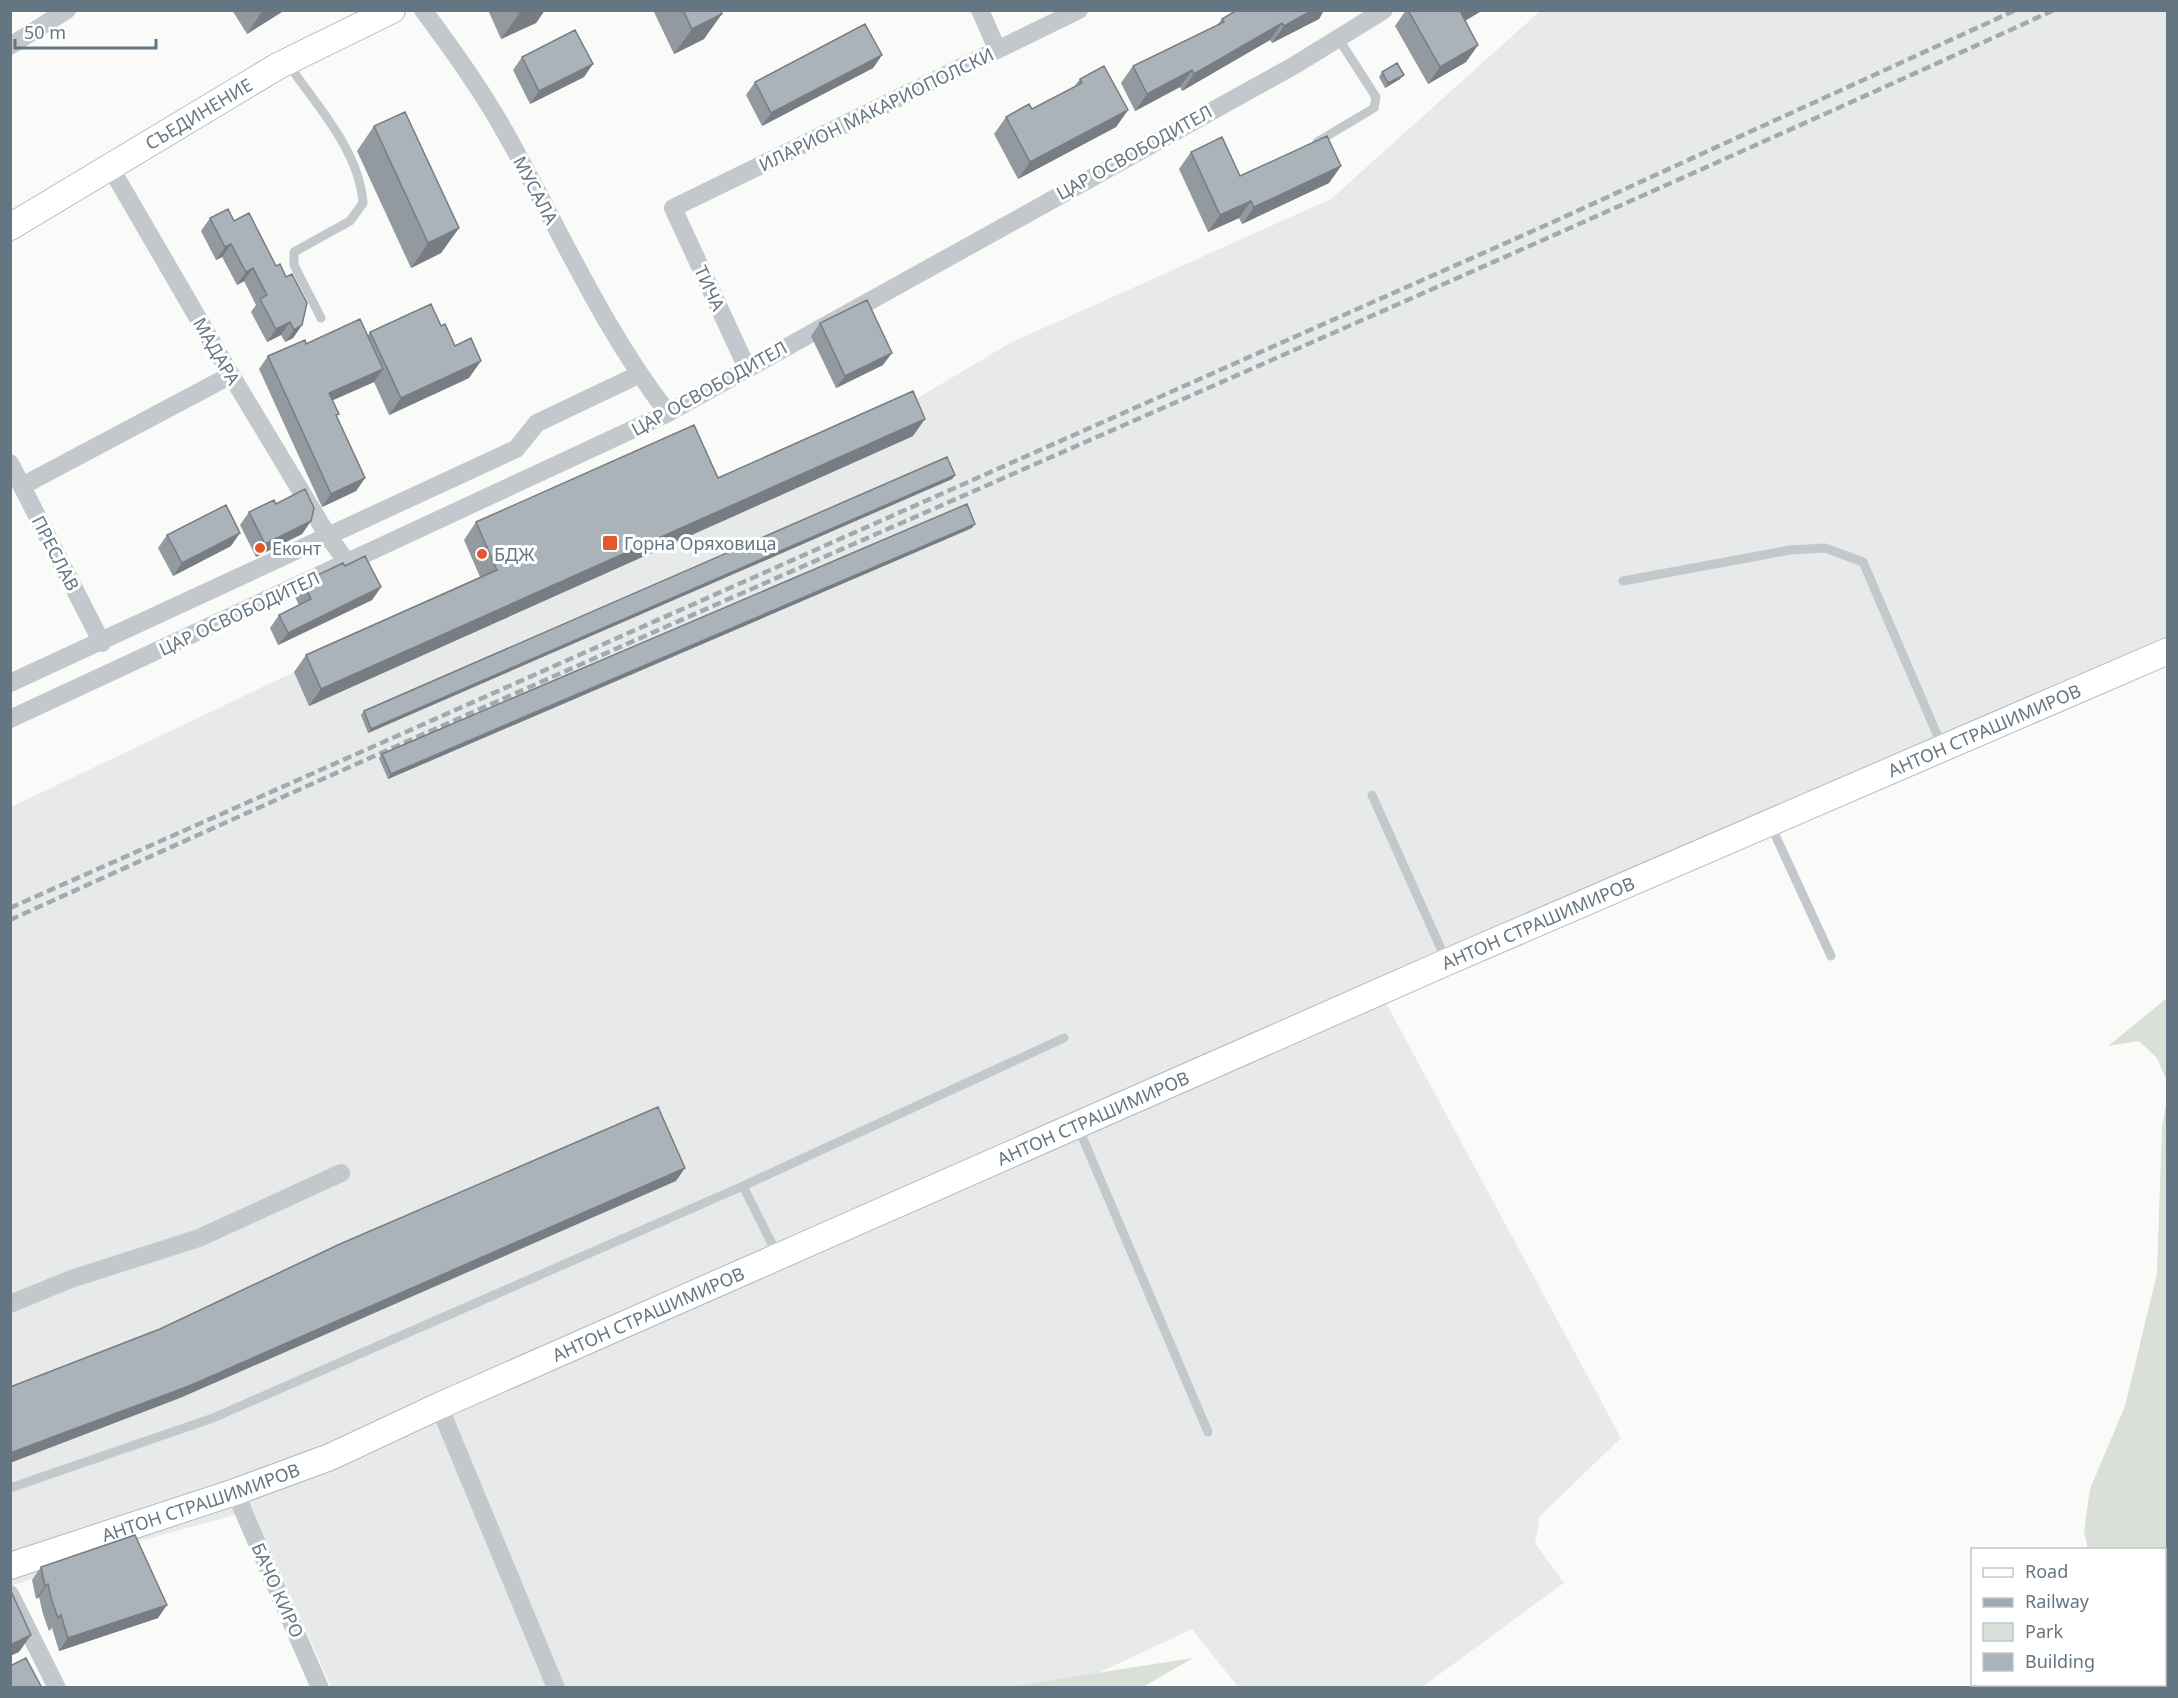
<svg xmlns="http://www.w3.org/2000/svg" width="2178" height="1698" viewBox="0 0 2178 1698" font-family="'Noto Sans',sans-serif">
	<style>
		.built { fill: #e8e9e9 }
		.green { fill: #dadfd7 }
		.water { fill: #bbc7cb }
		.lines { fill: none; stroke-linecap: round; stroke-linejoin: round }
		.secondary-casing { stroke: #b3babf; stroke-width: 28 }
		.lane { stroke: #c3c8cc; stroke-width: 9 }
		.street { stroke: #c3c8cc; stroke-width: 18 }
		.secondary { stroke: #fff; stroke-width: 26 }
		.rail { stroke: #a2aab0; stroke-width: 4.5; stroke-dasharray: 9 4.5; stroke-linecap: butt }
		.wall { fill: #929a9f }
		.shaded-wall { fill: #777d82 }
		.building { fill: #aab3b9; stroke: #777d82; stroke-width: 1.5 }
		.poi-dot { fill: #e4572e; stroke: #fff; stroke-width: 2 }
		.labels { text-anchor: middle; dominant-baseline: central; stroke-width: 6; stroke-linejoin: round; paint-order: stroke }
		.street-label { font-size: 18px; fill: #657683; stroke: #fff }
		.poi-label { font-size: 18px; fill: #657683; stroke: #fff; text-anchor: start }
	</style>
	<rect width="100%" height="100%" fill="#fafaf8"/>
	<!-- built -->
	<path class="built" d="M1540,11H2167V652L1380,992L1621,1438L1540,1516L1535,1543L1564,1583L1422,1687H1238L1192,1629L1098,1673L1008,1687H331L253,1510L140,1541L11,1586V807L294,672L484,587L706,495L901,408L1010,343L1331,199Z"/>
	<!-- green -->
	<path class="green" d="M2167,998V1081L2157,1058L2139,1041L2108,1046Z
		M2167,1099L2168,1531L2165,1577L2164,1550L2088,1549L2084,1532L2090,1489L2125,1406L2157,1274L2162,1126Z
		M1193,1658L1143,1687H1008Z
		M2165,1666V1687H2118V1685L2164,1684Z"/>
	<!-- water -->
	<path class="water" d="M2167,1531L2168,1687L2165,1688L2164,1577Z"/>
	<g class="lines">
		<!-- secondary casing -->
		<g class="secondary-casing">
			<g id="secondary">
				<path id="s1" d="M10,227L278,66L392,10"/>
				<path id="s2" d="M10,1566L235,1492L330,1457L439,1406L1447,962L2168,651"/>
			</g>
		</g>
		<!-- lane -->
		<path class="lane" d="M288,64C317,106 359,150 363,203L350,221L294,252V265L321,318
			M1317,142L1374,108L1376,97L1338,38
			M1623,581L1790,550L1825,548L1863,562L1942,746
			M1372,795L1446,960
			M1770,824L1831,956
			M1078,1127L1208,1432
			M743,1186L1064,1038
			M10,1488L213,1418L743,1186L777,1254"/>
		<!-- street -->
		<path class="street" d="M423,10C453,50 481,89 505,132C558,226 602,328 668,413
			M980,10L997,49
			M10,46L67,10
			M109,165L231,375L328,536L347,562
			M747,368L673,208L1079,10
			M10,463L102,643
			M22,486L231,375
			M10,683L516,449L537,423L638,375
			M10,719L668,413L1295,65L1384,10
			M10,1304L71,1279L199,1238L341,1173
			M439,1406L556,1688
			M235,1492L320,1688
			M10,1594L57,1688"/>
		<!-- secondary -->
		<use href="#secondary" class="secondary"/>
		<!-- rail -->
		<path class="rail" d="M10,908L1553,222L2016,10
			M10,920C689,611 1376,320 2054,10"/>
	</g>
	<!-- wall -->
	<path class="wall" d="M232,10H285L247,34Z
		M488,10H545L536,23L501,39Z
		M653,10H720L704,39L674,54Z
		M1237,10H1324L1319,19L1272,43L1270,40L1182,91L1180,87L1135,111L1121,83L1133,66L1217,25L1222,19Z
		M1406,10H1483L1465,21L1478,45L1466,62L1428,84L1395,26Z
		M882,55L873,68L762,126L746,95L755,82Z
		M522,57L584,77L530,104L513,70Z
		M1382,72L1400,79L1385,88L1379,77Z
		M1080,79L1128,110L1116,127L1018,179L994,134L1006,117L1032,109L1074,87Z
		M374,126L459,228L441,253L411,268L357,151Z
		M1191,152L1240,176L1341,166L1329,183L1242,224L1239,218L1208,232L1179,169Z
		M210,218L234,221L286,277L302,325L293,338L285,342L281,335L267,342L251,312L256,305L244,281L237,285L222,257L216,260L201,231Z
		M820,323L883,365L836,388L811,336Z
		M441,326L469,378L389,415L374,382L332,400L337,417L365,478L356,491L322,507L259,369L268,356L306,344L368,335L370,332Z
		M913,436L309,706L294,672L306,655L480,577L464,540L476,522L718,478Z
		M955,475L952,479L368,733L361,715L364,711Z
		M276,504L311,521L302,534L256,557L240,525L249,512Z
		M972,528L388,779L379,758L382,754Z
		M167,535L231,546L173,576L158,548Z
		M345,566L381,587L372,600L278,645L270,628L279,615L299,605L294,595L303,582Z
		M41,1567L158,1618L59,1651L52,1628L49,1631L43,1614L39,1597L36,1599L32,1580Z"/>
	<!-- shaded-wall -->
	<path class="shaded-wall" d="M263,10H285L247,34Z
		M526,10H545L536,23L501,39L519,14Z
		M1313,10H1324L1319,19L1272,43L1284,26Z
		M1465,10H1483L1449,30L1461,13Z
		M722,14L704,39L674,54L692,29Z
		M1282,23L1270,40L1182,91L1194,74Z
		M1478,45L1466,62L1428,84L1440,67Z
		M882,55L873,68L762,126L771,113Z
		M593,64L584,77L530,104L539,91Z
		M1192,70L1180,87L1135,111L1147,94Z
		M1404,75L1400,79L1385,88L1388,83Z
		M1128,110L1116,127L1018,179L1030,162Z
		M1341,166L1329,183L1242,224L1254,207Z
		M1251,201L1239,218L1208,232L1220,215Z
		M459,228L441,253L411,268L428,243Z
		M231,244L222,257L216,260L225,247Z
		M253,268L244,281L237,285L246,272Z
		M290,322L281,335L267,342L276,329Z
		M302,325L293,338L285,342L294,330Z
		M892,353L883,365L836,388L845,376Z
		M481,361L469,378L389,415L401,398Z
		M383,369L374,382L320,406L329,393Z
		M925,419L913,436L309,706L321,689Z
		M955,475L952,479L368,733L371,729Z
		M365,478L356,491L322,507L331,494Z
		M311,521L302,534L256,557L265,544Z
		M975,524L972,528L388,779L391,774Z
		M240,533L231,546L173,576L182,563Z
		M381,587L372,600L278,645L288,633Z
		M685,1168L676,1181L180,1398L10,1463V1453Z
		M48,1584L39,1597L36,1599L45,1586Z
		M167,1605L158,1618L59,1651L68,1638Z
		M31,1635L19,1652L10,1656V1645Z"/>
	<!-- building -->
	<path class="building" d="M517,10H526L519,14Z
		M683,10H720L722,14L692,29Z
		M1237,10H1313L1284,26L1282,23L1194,74L1192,70L1147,94L1133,66L1224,22L1222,19Z
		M1408,10H1465L1461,13L1478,45L1440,67Z
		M865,24L882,55L771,113L755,82Z
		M575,30L593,64L539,91L522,57Z
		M1397,63L1404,75L1388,83L1382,72Z
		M1104,66L1128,110L1030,162L1006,117L1029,104L1032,109L1082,83L1080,79Z
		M405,112L459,228L428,243L374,126Z
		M1327,136L1341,166L1254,207L1251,201L1220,215L1191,152L1222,137L1240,176Z
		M228,209L234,221L249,213L276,266L280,264L286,277L292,274L307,303L302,325L294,330L290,322L276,329L260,299L267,295L253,268L246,272L231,244L225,247L210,218Z
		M867,300L892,353L845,376L820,323Z
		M431,304L441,326L445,324L455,346L471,338L481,361L401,398L370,332Z
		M360,319L383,369L329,393L339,414L336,415L365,478L331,494L268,356L305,340L306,344Z
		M913,391L925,419L321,689L306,655L497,570L476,522L694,425L718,478Z
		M947,457L955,475L371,729L364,711Z
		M305,489L314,508L311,521L265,544L249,512L274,500L276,504Z
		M967,504L975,524L391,774L382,754Z
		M226,505L240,533L182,563L167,535Z
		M365,556L381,587L288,633L279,615L311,599L303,582L343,563L345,566Z
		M658,1107L685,1168L189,1386L10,1453V1387L160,1329L340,1244Z
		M135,1535L167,1605L68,1638L61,1615L58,1618L52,1601L48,1584L45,1586L41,1567Z
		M10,1589L31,1635L10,1645Z
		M26,1658L42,1688H10V1666Z"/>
	<!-- markers -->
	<g class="poi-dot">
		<rect x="602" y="535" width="16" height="16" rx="3"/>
		<circle cx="260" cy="548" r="6"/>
		<circle cx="482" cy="554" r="6"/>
	</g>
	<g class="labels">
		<!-- street labels -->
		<g class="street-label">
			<text transform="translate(876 109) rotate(-26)">ИЛАРИОН МАКАРИОПОЛСКИ</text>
			<text stroke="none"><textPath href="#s1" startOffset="220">СЪЕДИНЕНИЕ</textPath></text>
			<text transform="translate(1134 152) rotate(-29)">ЦАР ОСВОБОДИТЕЛ</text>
			<text transform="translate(536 190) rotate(62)">МУСАЛА</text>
			<text transform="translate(710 288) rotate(65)">ТИЧА</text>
			<text transform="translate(217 351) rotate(60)">МАДАРА</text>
			<text transform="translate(709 388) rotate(-29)">ЦАР ОСВОБОДИТЕЛ</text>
			<text transform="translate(56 553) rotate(63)">ПРЕСЛАВ</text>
			<text transform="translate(239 613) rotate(-25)">ЦАР ОСВОБОДИТЕЛ</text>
			<text stroke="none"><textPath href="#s2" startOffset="2145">АНТОН СТРАШИМИРОВ</textPath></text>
			<text stroke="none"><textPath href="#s2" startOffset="1659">АНТОН СТРАШИМИРОВ</textPath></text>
			<text stroke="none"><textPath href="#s2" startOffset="1173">АНТОН СТРАШИМИРОВ</textPath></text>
			<text stroke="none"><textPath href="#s2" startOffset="687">АНТОН СТРАШИМИРОВ</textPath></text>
			<text stroke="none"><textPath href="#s2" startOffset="201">АНТОН СТРАШИМИРОВ</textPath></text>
			<text transform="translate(278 1590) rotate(66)">БАЧО КИРО</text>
		</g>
		<!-- poi labels -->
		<g class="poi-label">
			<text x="624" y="543">Горна Оряховица</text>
			<text x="272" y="548">Еконт</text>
			<text x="494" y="554">БДЖ</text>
		</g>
	</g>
	<!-- border -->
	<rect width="2178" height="1698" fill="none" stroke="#657683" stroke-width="24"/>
	<!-- legend -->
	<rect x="1971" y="1548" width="195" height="138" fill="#ffffff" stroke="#c1c8cd" stroke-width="1.5"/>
	<rect x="1983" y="1568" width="30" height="9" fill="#ffffff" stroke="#c1c8cd" stroke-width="1.5"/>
	<text x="2025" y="1578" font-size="18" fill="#657683">Road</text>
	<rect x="1983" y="1598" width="30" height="9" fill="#a2aab0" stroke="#c1c8cd" stroke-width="1.5"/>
	<text x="2025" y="1608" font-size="18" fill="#657683">Railway</text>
	<rect x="1983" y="1623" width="30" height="18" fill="#dadfd7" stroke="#c1c8cd" stroke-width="1.5"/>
	<text x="2025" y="1638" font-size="18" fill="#657683">Park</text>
	<rect x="1983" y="1653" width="30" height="18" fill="#aab3b9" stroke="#c1c8cd" stroke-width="1.5"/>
	<text x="2025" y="1668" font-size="18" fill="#657683">Building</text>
	<!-- scale -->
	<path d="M15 39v9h141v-9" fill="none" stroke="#657683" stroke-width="3"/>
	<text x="24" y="39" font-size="18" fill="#657683" stroke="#ffffff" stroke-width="4.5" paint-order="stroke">50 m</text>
</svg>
